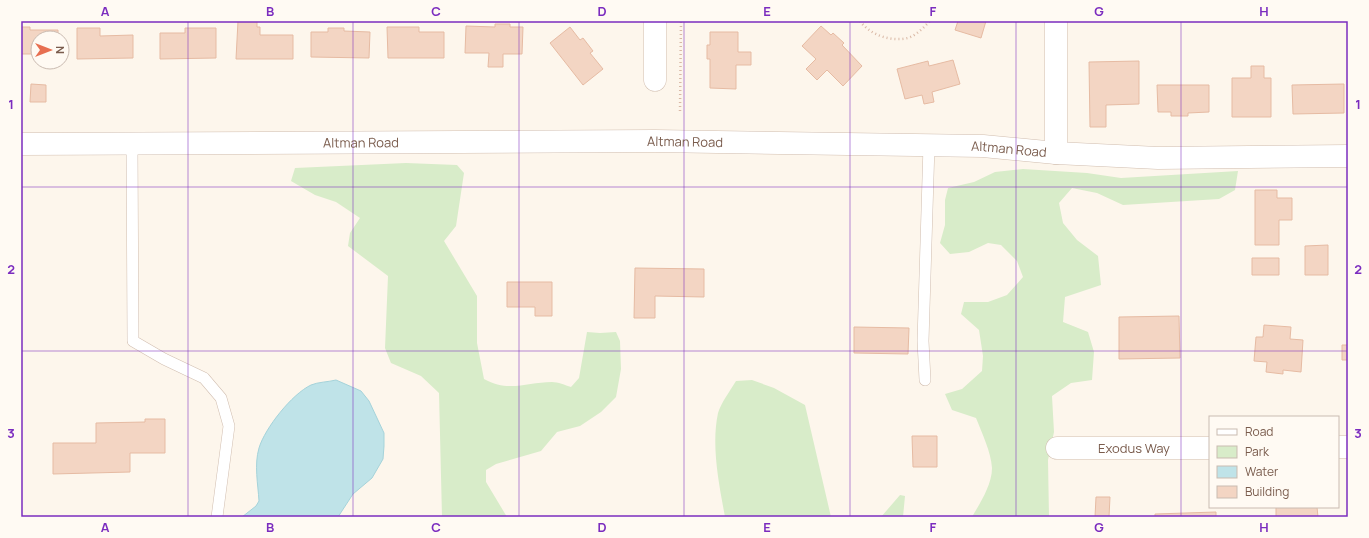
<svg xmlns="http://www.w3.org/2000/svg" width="1369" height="538" viewBox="0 0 1369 538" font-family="Manrope,sans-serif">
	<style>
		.green { fill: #d8ecc9 }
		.water { fill: #bfe3e8; stroke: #a5d3da }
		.building { fill: #f3d5c3; stroke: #e6bba3 }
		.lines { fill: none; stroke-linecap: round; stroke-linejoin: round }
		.lane-casing { stroke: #d1beb0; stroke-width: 12 }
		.street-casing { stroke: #d1beb0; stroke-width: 23 }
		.path { stroke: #d9b8a5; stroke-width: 2.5; stroke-dasharray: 1 3; stroke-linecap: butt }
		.lane { stroke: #fff; stroke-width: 11 }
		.street { stroke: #fff; stroke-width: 22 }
		.grid { fill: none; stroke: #7b2cbf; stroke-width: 1; stroke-opacity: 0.55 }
		.labels { text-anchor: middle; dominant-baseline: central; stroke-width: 3.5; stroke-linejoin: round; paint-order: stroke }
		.street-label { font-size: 13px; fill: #7a5c4d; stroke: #fffaf3 }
		.neatline { fill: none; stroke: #7b2cbf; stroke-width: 1.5 }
		.grid-label { font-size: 13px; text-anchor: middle; font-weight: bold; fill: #7b2cbf }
	</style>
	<rect width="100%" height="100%" fill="#fdf6ec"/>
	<!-- green -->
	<path class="green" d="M406,163L457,165L464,173L456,226L444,241L477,296V343L484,379C509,393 527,382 552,382C558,382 565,385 571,387L579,378L587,332L600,333L616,332L620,341L621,369L616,397L601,412L580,426L557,432L541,451L496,464L486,470V482L507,517H442L439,393L421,376L391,363L385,348L388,276L348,246L350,233L360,218L336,202L315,195L291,181L295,168Z
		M1023,169L1087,173L1121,178L1238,171L1235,190L1219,199L1123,205L1097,193L1072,188L1059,203L1063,223L1077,240L1098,256L1101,285L1065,297L1063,322L1088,332L1094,352L1092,380L1071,383L1052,396L1054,432L1048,460L1049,517H972C980,503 992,485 992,468C991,452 982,433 976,418L952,410L945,394L962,389L982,371L983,356L979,330L961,314L964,302H988L1007,295L1023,277L1017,261L1001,245L988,243L969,252L950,254L940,243L945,225V200L948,188L974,182L995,172Z
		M752,380L774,388L805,405L831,517H725C719,484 711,446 718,413C721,403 730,391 736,381Z
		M900,495L905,496L903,517H881Z"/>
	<!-- water -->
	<path class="water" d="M336,380L361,391L369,401L384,433V446L383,459L372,478L353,494L338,517H242L256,506L259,501C258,484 254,465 259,448C265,428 292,394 311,385C318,382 328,382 336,380Z"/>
	<!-- building -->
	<path class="building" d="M238,21H257V27H260V35H293V59H236Z
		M958,21H986L981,38L955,30Z
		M495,24H510V27H523L522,54H503V67H488L489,53H465L466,26L495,27Z
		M821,26L831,35L833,33L844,43L842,45L862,66L843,86L827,70L817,80L806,69L816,59L802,46Z
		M21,27H30V30H58V38H38V54H21Z
		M387,27H419V32H444V58H388Z
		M570,27L580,40L583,38L593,51L590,53L603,69L583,85L550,43Z
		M77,28H100V36L133,35V58L77,59Z
		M185,28H216V58L160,59V33H185Z
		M328,28H344V31L370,32L369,58L311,57V32H328Z
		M710,32H738V52H751V65H736V89L710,88V59H707V45H710Z
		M953,60L960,84L932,92L934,102L924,104L922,95L905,99L897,69L928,61L929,66Z
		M1139,61V104L1106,105V127H1090L1089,62Z
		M1251,66H1264V78H1271V117H1232V78H1251Z
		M31,84L46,85V102H30Z
		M1344,84V113L1293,114L1292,85Z
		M1157,85H1209V112L1188,113V116H1171V112H1158Z
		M1255,190H1277V198H1292V220H1279V245H1255Z
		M1328,245V275H1305V246Z
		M1252,258H1279V275H1252Z
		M635,268L704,269V297L655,296V318H634Z
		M507,282H552V316H535V307H507Z
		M1179,316L1180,358L1119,359V317Z
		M1264,325L1291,327L1290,339L1303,340L1301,372L1283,370V374L1266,372L1267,362L1254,361L1256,337H1263Z
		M854,327L909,328L908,354L854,353Z
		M1342,345H1348V360H1342Z
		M145,419H165V453H130V472L53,474V443H96V423L145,422Z
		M912,436H937V467H913Z
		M1096,497H1110L1109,517H1095Z
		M1276,507H1317L1318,517H1276Z
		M1216,512V517H1155V514Z"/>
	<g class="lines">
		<!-- lane casing -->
		<g class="lane-casing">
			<path id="lane" d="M132,144L133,341L164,359L204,378L221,398L229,426L217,517
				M925,380L923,341L929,145"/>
		</g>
		<!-- street casing -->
		<g class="street-casing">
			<g id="street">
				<path d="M655,21V80"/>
				<path d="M1056,21V153"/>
				<path id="s1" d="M21,144L655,141L983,146L1056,153L1158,158L1348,156"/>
				<path d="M1338,447H1348"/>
				<path id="s2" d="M1057,448H1210"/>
			</g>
		</g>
		<!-- path -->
		<path class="path" d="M860,21C870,35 891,42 908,38C917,35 924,27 930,21
			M680,111L681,21"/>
		<!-- lane -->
		<use href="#lane" class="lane"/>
		<!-- street -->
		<use href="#street" class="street"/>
	</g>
	<!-- grid -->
	<path class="grid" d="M188,21V517M353,21V517M519,21V517M684,21V517M850,21V517M1016,21V517M1181,21V517M21,187H1348M21,351H1348"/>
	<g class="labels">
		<!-- street labels -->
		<g class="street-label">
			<text stroke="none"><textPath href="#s1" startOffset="664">Altman Road</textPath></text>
			<text stroke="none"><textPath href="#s1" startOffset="340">Altman Road</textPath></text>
			<text stroke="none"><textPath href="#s1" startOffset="988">Altman Road</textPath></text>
			<text stroke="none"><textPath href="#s2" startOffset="77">Exodus Way</textPath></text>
		</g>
	</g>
	<!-- border -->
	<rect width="1369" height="538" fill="none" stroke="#fffaf3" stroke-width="44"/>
	<!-- legend -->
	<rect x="1209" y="416" width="130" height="92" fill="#fffaf3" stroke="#cabbb1"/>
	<rect x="1217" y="429" width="20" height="6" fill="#ffffff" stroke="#cabbb1"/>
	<text x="1245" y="436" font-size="12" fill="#7a5c4d">Road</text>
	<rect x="1217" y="446" width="20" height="12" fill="#d8ecc9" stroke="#cabbb1"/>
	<text x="1245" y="456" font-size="12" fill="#7a5c4d">Park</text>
	<rect x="1217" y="466" width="20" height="12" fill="#bfe3e8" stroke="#cabbb1"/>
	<text x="1245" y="476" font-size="12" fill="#7a5c4d">Water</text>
	<rect x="1217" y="486" width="20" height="12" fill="#f3d5c3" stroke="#cabbb1"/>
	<text x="1245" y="496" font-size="12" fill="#7a5c4d">Building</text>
	<!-- north arrow -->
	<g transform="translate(50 50) rotate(90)"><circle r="19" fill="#fffaf3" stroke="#cabbb1"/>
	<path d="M0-3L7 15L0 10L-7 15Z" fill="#e76f51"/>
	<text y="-6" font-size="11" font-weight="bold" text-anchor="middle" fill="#7a5c4d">N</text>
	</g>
	<rect x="22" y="22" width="1325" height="494" class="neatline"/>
	<g class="grid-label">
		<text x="105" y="16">A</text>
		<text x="270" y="16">B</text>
		<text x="436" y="16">C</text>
		<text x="602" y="16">D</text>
		<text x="767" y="16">E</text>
		<text x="933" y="16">F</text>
		<text x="1099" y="16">G</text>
		<text x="1264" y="16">H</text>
		<text x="11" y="109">1</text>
		<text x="1358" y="109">1</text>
		<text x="11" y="274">2</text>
		<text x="1358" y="274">2</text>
		<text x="11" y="438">3</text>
		<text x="1358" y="438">3</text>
		<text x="105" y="532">A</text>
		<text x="270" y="532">B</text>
		<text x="436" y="532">C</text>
		<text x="602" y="532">D</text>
		<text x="767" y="532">E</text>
		<text x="933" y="532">F</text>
		<text x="1099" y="532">G</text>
		<text x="1264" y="532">H</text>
	</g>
</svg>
